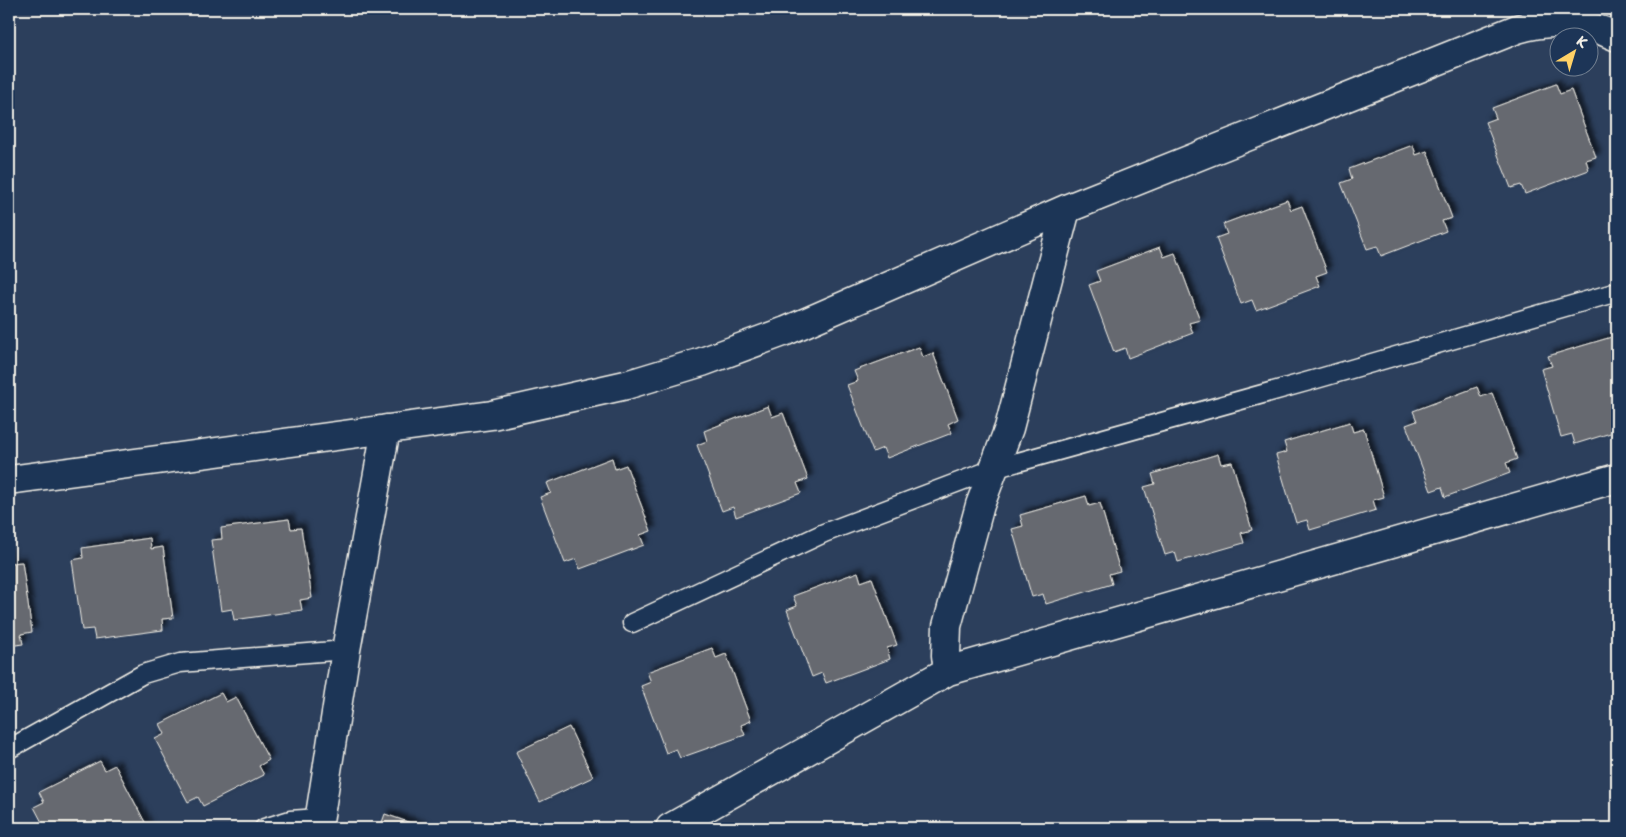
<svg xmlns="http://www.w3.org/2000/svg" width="1626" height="837" viewBox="0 0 1626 837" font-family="'Shantell Sans',sans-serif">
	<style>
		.building { fill: #666970; stroke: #f4f1e8; filter: url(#shadow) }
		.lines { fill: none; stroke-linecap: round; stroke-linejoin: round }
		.service-casing { stroke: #f4f1e8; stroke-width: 21 }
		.minor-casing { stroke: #f4f1e8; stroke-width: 31 }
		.service { stroke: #1d3557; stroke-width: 18 }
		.minor { stroke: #1d3557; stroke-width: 28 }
	</style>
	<defs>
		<filter id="shadow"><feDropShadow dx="4.5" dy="-4.5" stdDeviation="2.5" flood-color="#0009"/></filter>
	</defs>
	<rect width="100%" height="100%" fill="#2c3f5c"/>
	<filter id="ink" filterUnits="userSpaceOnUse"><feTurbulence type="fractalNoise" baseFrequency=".02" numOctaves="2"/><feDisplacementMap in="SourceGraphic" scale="10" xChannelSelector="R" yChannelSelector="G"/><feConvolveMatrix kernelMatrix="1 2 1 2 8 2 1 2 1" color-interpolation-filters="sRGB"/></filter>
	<g filter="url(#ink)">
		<!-- building -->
		<path class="building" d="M1556,84L1560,94L1571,90L1596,157L1586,160L1589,170L1525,194L1521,185L1511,188L1485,122L1496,118L1492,108Z
			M1413,145L1416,155L1427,151L1452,218L1442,221L1446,231L1381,256L1377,246L1367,249L1341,183L1352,179L1349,169Z
			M1287,200L1291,210L1302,206L1327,272L1316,276L1320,286L1256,310L1252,300L1241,304L1216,238L1227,234L1223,224Z
			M1160,247L1164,257L1175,253L1200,320L1189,323L1193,333L1128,358L1125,348L1114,352L1089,285L1100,281L1096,271Z
			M1615,336L1617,345V431L1575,444L1572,434L1561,437L1541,369L1552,366L1548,356Z
			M919,347L923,357L933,353L958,419L948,424L952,433L887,458L883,448L873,452L847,385L858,381L854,371Z
			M1477,387L1481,397L1492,393L1517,459L1506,463L1510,473L1445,497L1442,487L1431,491L1406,425L1417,421L1413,411Z
			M768,406L772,417L783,413L808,479L797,483L801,493L736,517L733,507L722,511L697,445L707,441L704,431Z
			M1350,422L1353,432L1364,429L1384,497L1373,500L1376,510L1310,530L1307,520L1296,523L1276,455L1287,452L1284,442Z
			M1218,454L1221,464L1232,462L1252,530L1241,533L1244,543L1178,562L1175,552L1165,555L1144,487L1155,484L1152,474Z
			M612,458L615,469L626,465L651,531L640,535L644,545L580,569L576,559L565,563L540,497L551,493L547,483Z
			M1086,496L1089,506L1100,503L1120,571L1109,574L1112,584L1046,604L1043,594L1032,597L1012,529L1023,526L1020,515Z
			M289,519L291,529L301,528L312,598L300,600L302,610L234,620L232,609L221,611L211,540L222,539L221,528Z
			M150,538L151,549L163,547L173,618L162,619L163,630L95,639L93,629L82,630L72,560L83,558L82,548Z
			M9,553L11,563L22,562L32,632L21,634L23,644L9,646Z
			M858,572L861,582L872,578L897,645L887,648L890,659L826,683L822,673L812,677L787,610L797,606L793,596Z
			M712,648L716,658L726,654L751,721L741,725L745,735L680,758L676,749L666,753L641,686L651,682L647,672Z
			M221,693L226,702L236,697L269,760L259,766L264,775L203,806L198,797L188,802L155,739L165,734L160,724Z
			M569,727L593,777L540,802L516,752Z
			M100,761L105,770L115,765L148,828H45L34,807L44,802L39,792Z
			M385,814L425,828H380Z"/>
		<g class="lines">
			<!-- service casing -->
			<g class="service-casing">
				<path id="service" d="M632,623L824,533L993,469L1313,380L1617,292
					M9,749L143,674L180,663L346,650
					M264,828L290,820L319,818"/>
			</g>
			<!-- minor casing -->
			<g class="minor-casing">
				<path id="minor" d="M9,480L492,415L626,385L702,362L786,331L1066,209L1517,29C1552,19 1584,21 1617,37
					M948,671L946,655L947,626L980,505L1009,428L1066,209
					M318,828L346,650L386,429
					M670,828L948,671L1617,478"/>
			</g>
			<!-- service -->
			<use href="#service" class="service"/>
			<!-- minor -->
			<use href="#minor" class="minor"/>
		</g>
	</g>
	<!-- margin -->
	<rect width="1626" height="837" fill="none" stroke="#1d3557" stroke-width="30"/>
	<rect x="15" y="15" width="1596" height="807" fill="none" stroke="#f4f1e8" stroke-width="2" filter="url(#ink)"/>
	<!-- north arrow -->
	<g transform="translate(1574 52) rotate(38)"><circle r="24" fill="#1d3557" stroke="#738091"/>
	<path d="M0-4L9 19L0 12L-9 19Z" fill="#ffd166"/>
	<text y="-8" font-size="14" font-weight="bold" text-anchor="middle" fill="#f4f1e8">K</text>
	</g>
</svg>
